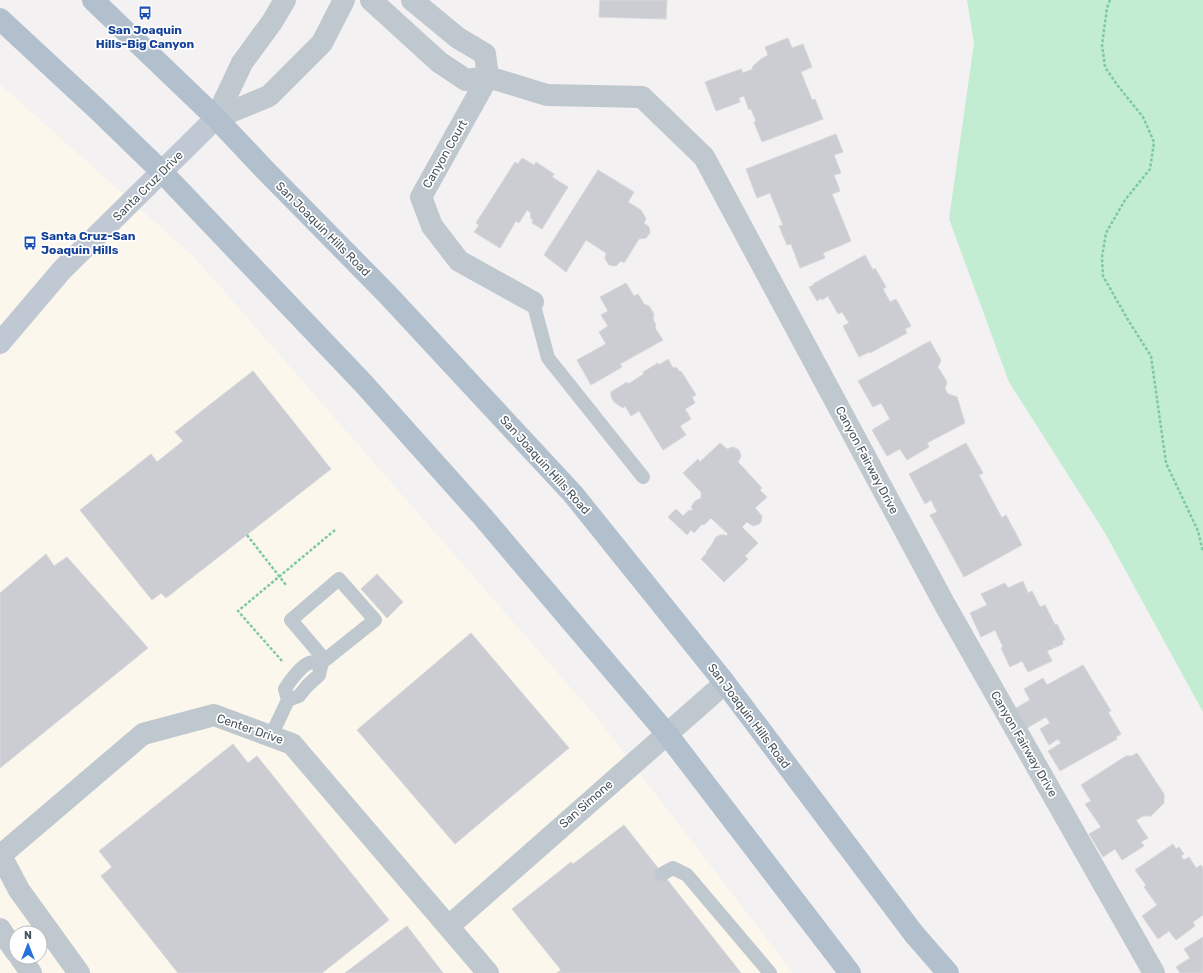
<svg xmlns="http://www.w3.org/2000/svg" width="1203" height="973" viewBox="0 0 1203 973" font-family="Rubik,sans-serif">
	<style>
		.commercial { fill: #fbf7ec; fill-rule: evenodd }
		.green { fill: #c2edd3 }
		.building { fill: #cbcdd3; stroke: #d5d7db }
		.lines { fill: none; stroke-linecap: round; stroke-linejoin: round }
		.path { stroke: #7cc9a3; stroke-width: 2.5; stroke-dasharray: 3 2; stroke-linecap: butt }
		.service { stroke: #bfc8ce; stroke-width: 14 }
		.minor { stroke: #bfc8ce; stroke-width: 22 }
		.tertiary { stroke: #bfc8ce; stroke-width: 22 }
		.secondary { stroke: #c0c9d3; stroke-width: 22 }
		.primary { stroke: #b2c0cd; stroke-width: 22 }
		.labels { text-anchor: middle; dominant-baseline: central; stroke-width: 3.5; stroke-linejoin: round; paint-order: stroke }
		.transit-label { font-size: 12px; font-weight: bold; fill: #164399; stroke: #fff }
		.street-label { font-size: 12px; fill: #49545d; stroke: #fff }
	</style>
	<rect width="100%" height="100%" fill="#f3f1f1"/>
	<!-- commercial -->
	<path class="commercial" d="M0,84L195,258L598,719L793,973H0ZM16,933H40V957H16Z"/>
	<!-- green -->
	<path class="green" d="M967,0H1203V712L1105,533L1009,382L949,219L974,43Z"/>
	<!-- building -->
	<path class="building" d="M600,0H667L666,19L599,17Z
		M788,38L792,48L803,44L812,67L801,72L812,100L815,99L823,119L762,142L754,122L756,121L751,109L749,110L744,96L739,98L740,102L716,111L705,82L741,69L743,73L753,69L752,67L761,59L768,55L765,47Z
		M836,134L843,152L834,155L841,173L834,175L840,191L832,194L851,241L823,253L825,258L800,268L791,244L787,245L779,226L783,225L770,193L757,198L746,169Z
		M522,158L534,165L536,162L554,174L552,177L568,187L542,229L532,223L533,220L531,219L530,212L527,210L519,223L516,221L500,248L474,232L479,225L476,223L515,162L518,164Z
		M598,170L634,192L628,202L641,210L646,219L644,223L649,227L650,233L646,238L639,239L624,263L621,261L616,266L609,265L605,259L606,253L586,240L566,272L544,255Z
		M865,255L873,270L875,268L886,287L883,289L890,302L896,299L911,326L905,329L907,333L870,353L869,352L859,357L843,326L849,323L842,312L838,314L828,296L822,300L821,298L817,301L809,287L814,285L813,284Z
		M626,283L634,296L638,294L644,304L649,306L654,314L653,319L656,325L655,328L663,340L620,364L622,367L591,385L577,360L606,344L599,332L608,326L601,315L608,311L600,297Z
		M930,341L941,360L938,367L947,382L945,389L948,394L957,397L965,423L927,443L929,447L907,460L900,449L887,456L872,430L890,419L881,403L873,407L858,381Z
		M668,359L673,368L676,367L680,372L681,371L696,395L692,397L695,403L685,409L691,419L680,426L686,435L663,450L639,411L631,416L625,406L623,408L614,402L611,397V392L627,382L628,384L644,374L643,372L658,363L659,365Z
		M253,371L331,469L166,598L161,593L152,600L80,510L151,454L157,462L183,441L175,432Z
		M720,443L727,449L733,447L739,450L741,456L738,462L762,488L760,490L767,497L755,508L762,516L761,522L759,524L753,526L747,522L742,527L758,543L745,556L748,559L724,582L701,559L707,553L706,552L711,546L716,537L720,535H725L726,536L728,534L711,518L704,525L702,524L694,533L691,530L687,535L668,517L676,509L683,516L689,510L690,511L693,509L691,507L695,501L701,498V492L683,473L698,459L700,462Z
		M966,443L983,473L979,475L1002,518L1006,515L1022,545L964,577L930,515L937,512L931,500L925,504L909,474Z
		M46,554L54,566L67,557L148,648L0,768V593Z
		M377,574L403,602L387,618L361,589Z
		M1023,581L1028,593L1032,591L1040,607L1045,605L1055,625L1057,624L1065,640L1062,641L1063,644L1047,651L1052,661L1028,672L1022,661L1010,667L1001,648L1003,647L995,630L981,637L970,613L987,605L981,594L1005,583L1008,588Z
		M471,633L569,748L455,844L357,730Z
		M1083,665L1111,711L1108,712L1121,734L1116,737L1117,739L1060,771L1048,751L1061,743L1058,739L1049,745L1040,729L1050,723L1046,717L1027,728L1016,708L1030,700L1024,689L1043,678L1047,685Z
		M233,744L248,763L257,756L389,920L322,973H178L101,876L112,867L99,851Z
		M1137,753L1164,794V803L1151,816H1143L1136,820L1148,838L1141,842L1144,846L1122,860L1115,849L1103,857L1089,834L1101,827L1085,804L1091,801L1081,785L1126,756H1132Z
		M624,825L741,973H557L561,970L512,909L571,862L573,864Z
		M1173,844L1176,849L1179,847L1184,854L1181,856L1184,860L1189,857L1196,868L1201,865L1203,868V915L1193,922L1195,926L1176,940L1169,931L1158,939L1142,916L1157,905L1144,887L1146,885L1135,870Z
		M407,926L443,973H345Z
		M1203,937V973H1180L1176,967L1190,958L1184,949Z"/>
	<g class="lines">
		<!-- path -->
		<path class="path" d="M1110,0L1107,8L1102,45L1105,67L1118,86L1143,117L1154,142L1150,169L1125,200L1106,233L1102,257L1103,276L1128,320L1151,356L1166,463L1198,531L1203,552
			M247,535L286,585
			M282,661L238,611L335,530"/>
		<!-- service -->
		<path class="service" d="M533,302L548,358L643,477
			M288,700L299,696L307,686L319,675L322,662
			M271,736L288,700L285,689C289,682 301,666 309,663C315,661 320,664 325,660L375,620L339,579L291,620L325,660
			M662,874L673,868L687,875L770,973"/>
		<!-- minor -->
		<path class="minor" d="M371,0L439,62L466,80L488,77L547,95L642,97L704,157L945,605L1154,973
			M412,0L458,38L485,54L488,77
			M488,77L421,197L432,226L459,261L533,302
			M449,926L725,683"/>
		<!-- tertiary -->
		<path class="tertiary" d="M216,118L269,96L322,43L344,0
			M216,118L242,63L272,22L285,0
			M0,854L19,890L79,973
			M0,856L143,734L214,715L292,744L488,973
			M0,929L16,952
			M20,957L31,973"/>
		<!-- secondary -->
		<path class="secondary" d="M0,343L62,270L216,118"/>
		<!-- primary -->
		<path class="primary" d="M93,0L216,118L265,170L387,294L573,494L725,683L914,934L948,973
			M0,19L99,111L162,172L363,383L482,516L667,734L850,973"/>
	</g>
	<!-- icons -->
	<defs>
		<g id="bus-bare" transform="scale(1.08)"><path d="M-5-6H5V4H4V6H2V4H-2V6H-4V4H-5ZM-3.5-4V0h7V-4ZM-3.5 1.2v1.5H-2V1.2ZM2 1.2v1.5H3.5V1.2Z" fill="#1a4fb4" stroke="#fff" stroke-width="2.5" paint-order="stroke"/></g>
	</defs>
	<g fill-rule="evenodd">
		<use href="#bus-bare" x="145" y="13"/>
		<use href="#bus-bare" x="30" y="243"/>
	</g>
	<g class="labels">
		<!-- transit labels -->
		<g class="transit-label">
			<text x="145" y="30">San Joaquin<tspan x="145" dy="14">Hills-Big Canyon</tspan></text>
			<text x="41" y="236" text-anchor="start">Santa Cruz-San<tspan x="41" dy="14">Joaquin Hills</tspan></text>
		</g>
		<!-- street labels -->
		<g class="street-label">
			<text transform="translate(445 154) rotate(-60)">Canyon Court</text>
			<text transform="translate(148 186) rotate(-45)">Santa Cruz Drive</text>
			<text transform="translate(323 229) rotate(45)">San Joaquin Hills Road</text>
			<text transform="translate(867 460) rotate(62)">Canyon Fairway Drive</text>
			<text transform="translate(545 465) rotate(48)">San Joaquin Hills Road</text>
			<text transform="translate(749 716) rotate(53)">San Joaquin Hills Road</text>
			<text transform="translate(250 729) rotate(19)">Center Drive</text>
			<text transform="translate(1024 744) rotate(60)">Canyon Fairway Drive</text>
			<text transform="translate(586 804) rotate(-41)">San Simone</text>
		</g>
	</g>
	<!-- north arrow -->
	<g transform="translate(28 945)"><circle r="19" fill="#ffffff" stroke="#b6bbbe"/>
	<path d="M0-3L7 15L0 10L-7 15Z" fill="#2473da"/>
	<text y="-6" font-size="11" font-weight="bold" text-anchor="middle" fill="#49545d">N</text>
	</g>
</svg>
